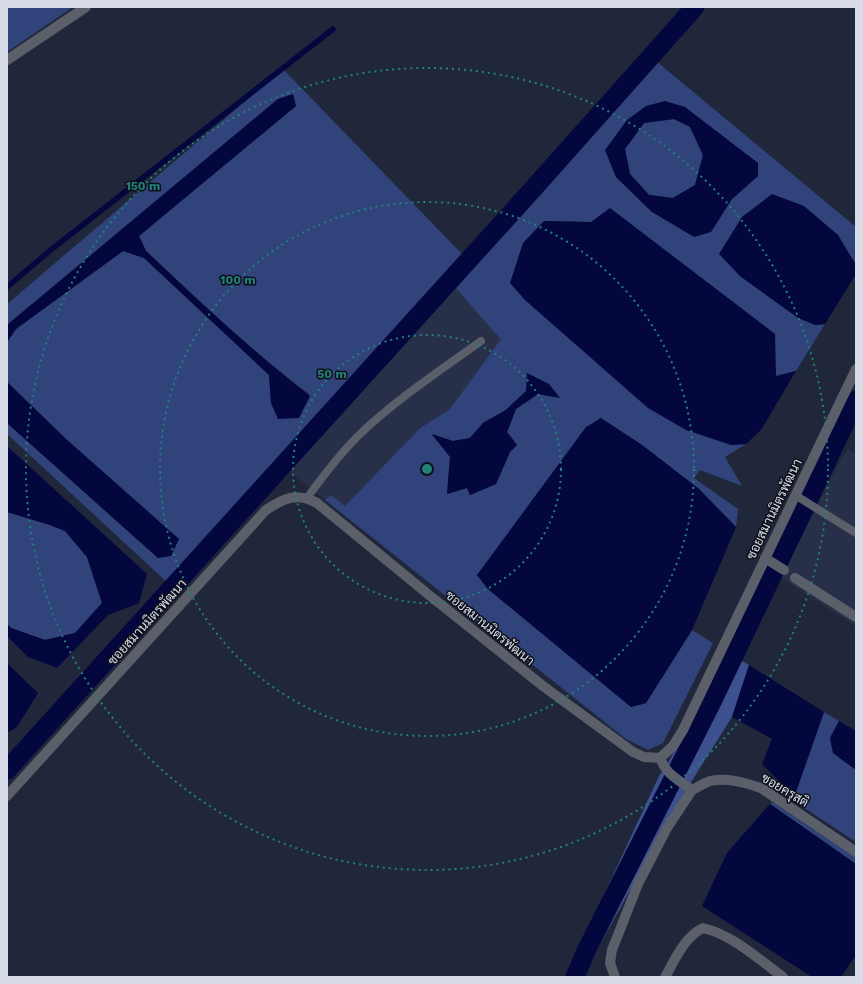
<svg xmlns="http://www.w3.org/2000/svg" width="863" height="984" viewBox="0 0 863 984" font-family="'Work Sans',Sarabun,sans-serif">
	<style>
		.built { fill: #273048 }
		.green { fill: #31437b; fill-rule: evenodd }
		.forest { fill: #3c518e }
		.water { fill: #04063e; fill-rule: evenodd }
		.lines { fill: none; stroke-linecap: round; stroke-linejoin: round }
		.stream { stroke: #04063e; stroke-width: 5.5 }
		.canal { stroke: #04063e; stroke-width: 19 }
		.service { stroke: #5b5f69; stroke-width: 8 }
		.minor { stroke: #5b5f69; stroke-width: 10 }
		.ring { fill: none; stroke: #23807a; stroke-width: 2; stroke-dasharray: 2 4 }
		.labels { text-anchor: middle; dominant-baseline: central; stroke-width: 3; stroke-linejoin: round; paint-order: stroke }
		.street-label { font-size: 13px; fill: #d7dce8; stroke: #0d1019 }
		.centre { fill: #23807a; stroke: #0d1019; stroke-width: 2 }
		.ring-label { font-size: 12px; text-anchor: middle; font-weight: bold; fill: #23807a; stroke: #0d1019; stroke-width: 3; stroke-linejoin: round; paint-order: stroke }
	</style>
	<rect width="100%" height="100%" fill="#20273a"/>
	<!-- built -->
	<path class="built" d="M453,284L493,331L502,338L449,410L420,428L345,506L331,495L325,500L287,469Z
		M848,449L856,454V626L781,578L838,465Z"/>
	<!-- green -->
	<path class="green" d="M7,7H73L7,52Z
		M643,53L656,61L856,227V265L853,259L740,276L768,296L815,325L825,324L796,371L776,376L591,222L544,221L731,445L746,444L725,457L742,486L700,470L694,478L738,509L736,527L699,489L642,445L600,418L477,575L488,589L631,707L646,703L692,630L713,643L663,743L648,750L626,739L325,500L331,495L345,506L420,428L449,410L501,339L493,331L444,274L171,586L7,434V423L158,558L65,438L7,382V342L16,329L123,251L144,258L269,375L271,403L310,395C252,351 199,301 146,251L139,236L296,106L278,99L7,325V304L283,69L462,254ZM665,101L758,176L732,199L652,212L616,177L605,150ZM526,391L560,398L538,394L516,409L507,432L517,445L510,452L496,484L470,495L467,488L447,494L450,457L432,435L453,441L470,438L483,423L506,410Z
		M674,119L690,127L703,155L695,185L673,198L649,195L630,174L625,149L644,123Z
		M7,512L50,525L65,531L87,557L102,603L75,633L45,640L11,628L7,624Z
		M824,712L839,721L830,738L833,753L856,770V842L779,791L783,785L796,791Z
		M772,802L856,858V864L770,804Z"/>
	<!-- forest -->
	<path class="forest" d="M727,652L749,665L732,717L681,798L582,977H566L659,776L668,763Z"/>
	<!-- water -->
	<path class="water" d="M293,94L296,106L139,236L146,251C199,301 252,351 310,396L299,418L278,419L271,403L269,375L144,258L123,251L16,329L7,342V325L278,99Z
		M665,101L685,107L758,163V176L732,199L711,232L694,237L652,212L616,177L605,150L627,120L646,106ZM674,119L690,127L703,155L695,185L673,198L649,195L630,174L625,149L644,123Z
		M772,194L804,206L838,235L856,265V274L825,324L815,325L798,318L740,276L719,254L742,217Z
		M610,208L775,334L776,376L796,371L761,430L746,444L731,445L686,430L648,408L525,300L510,283L523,243L544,221L591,222Z
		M527,373L549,384L560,398L538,394L516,409L507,432L517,445L510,452L496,484L470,495L467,488L447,494L450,457L432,434L453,441L470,438L483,423L506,410L526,391Z
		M7,382L65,438L179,539L171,556L158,558L7,423Z
		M601,418L642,445L699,489L736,527L692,630L646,703L631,707L488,589L477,575L586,427Z
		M7,446L147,574L139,603L108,615L57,668L28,657L7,636V624L11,628L45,640L75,633L102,603L87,557L65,531L50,525L7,512Z
		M7,663L38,693L17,727L7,733Z
		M749,665L824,712L796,792L783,785L762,764L772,739L732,717Z
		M839,721L856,731V770L833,753L830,738Z
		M770,804L856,864V955L841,977H812L702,906L727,853Z"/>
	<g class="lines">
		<!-- stream -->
		<path class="stream" d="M7,287L52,249L333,29"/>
		<!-- canal -->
		<path class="canal" d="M7,770L532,190L695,7
			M575,977L586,951L713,700L856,400"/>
		<!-- service -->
		<path class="service" d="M795,495L856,533
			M307,498C323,476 339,455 358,436C395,400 440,371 481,341"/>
		<!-- minor -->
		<path class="minor" d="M7,60L86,7
			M765,558L784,570
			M795,578L856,617
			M660,758C667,776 678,779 692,790C698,787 704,783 710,781C727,777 745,783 761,788L856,852
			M7,796L266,510C284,498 297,492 317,503L429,595L543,686L633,752L644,757L660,758L673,746L683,730L856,369
			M615,977L610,963L612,950L638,884L667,828L692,790
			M665,977C675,960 684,937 703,928C733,935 758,959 783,977"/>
	</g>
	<!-- distance rings -->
	<g class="ring">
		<circle cx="427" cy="469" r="134"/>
		<circle cx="427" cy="469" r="267"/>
		<circle cx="427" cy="469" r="401"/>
	</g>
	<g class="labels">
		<!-- street labels -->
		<g class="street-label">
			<text transform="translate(774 509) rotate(-64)">ซอยสมานมิตรพัฒนา</text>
			<text transform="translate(147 622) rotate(-48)">ซอยสมานมิตรพัฒนา</text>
			<text transform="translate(490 628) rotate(39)">ซอยสมานมิตรพัฒนา</text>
			<text transform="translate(785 790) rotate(31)">ซอยครุสติ</text>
		</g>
	</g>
	<circle cx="427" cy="469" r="6" class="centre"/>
	<g class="ring-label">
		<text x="143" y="190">150 m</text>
		<text x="238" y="284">100 m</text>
		<text x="332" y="378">50 m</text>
	</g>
	<!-- border -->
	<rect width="863" height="984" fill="none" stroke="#d7dce8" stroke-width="16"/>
</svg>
